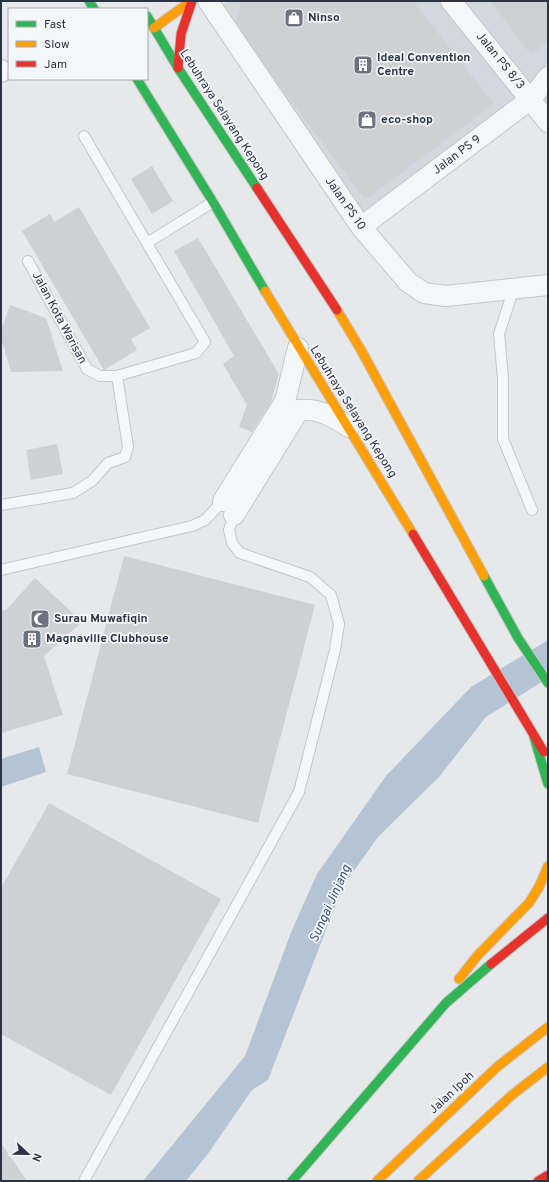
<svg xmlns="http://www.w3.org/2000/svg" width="549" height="1182" viewBox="0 0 549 1182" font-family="Overpass,sans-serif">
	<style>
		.built { fill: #d4d7dd }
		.water { fill: #b4c4d5 }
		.building { fill: #ced0d3 }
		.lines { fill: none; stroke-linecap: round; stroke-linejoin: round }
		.lane-casing { stroke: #c4c6c8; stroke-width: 12 }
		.street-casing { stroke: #c4c6c8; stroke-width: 22 }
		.fast-casing { stroke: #c4c6c8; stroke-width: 11 }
		.slow-casing { stroke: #c4c6c8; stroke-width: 11 }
		.jam-casing { stroke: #c4c6c8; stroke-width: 11 }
		.lane { stroke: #f5f6f7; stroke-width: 10 }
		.street { stroke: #f5f6f7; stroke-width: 20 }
		.fast { stroke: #30b455; stroke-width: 9 }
		.slow { stroke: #ff9f0a; stroke-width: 9 }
		.jam { stroke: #e5322d; stroke-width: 9 }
		.labels { text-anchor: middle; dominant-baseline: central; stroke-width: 3.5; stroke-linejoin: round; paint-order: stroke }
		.poi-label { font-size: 12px; font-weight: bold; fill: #2b3445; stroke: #f4f6f9; text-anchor: start }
		.street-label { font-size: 12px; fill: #2b3445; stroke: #f4f6f9 }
		.water-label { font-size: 13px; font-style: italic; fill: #34527a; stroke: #f4f6f9 }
	</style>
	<rect width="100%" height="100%" fill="#e6e8ea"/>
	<!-- built -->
	<path class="built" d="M228,1H548V107L534,87L363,218L221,6Z"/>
	<!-- water -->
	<path class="water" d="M548,640V678L486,717L439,777L378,837L343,886L268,1080L252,1090L207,1155L186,1181H143L245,1056L292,930L317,874L386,776L471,687Z
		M39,747L46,772L1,787V759Z"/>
	<!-- building -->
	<path class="building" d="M244,1H413L494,104L365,200L235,26L241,3Z
		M490,1H548V41L531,55Z
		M152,166L173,201L152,214L131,179Z
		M79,207L150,328L131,339L137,350L104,370L22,231L50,214L54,222Z
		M198,238L279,374L271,402L252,432L239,427L247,405L223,364L234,356L174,251Z
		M10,305L46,318L63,371L11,372L1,338V331Z
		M57,444L63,474L31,480L26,450Z
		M124,556L315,605L258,823L67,774Z
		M35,578L82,622L44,656L63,715L1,733V611L6,610Z
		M49,803L221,899L111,1095L1,1034V888Z
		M1,1143L27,1181H1Z"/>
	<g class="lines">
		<!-- lane casing -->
		<g class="lane-casing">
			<path id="lane" d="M147,243L213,202
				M28,261L87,369L100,376H117
				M514,288L499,334L503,378V439L532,510
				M1,505L73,493L92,481L108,463L125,457L128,447L117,376L196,353L205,342L84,136
				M1,570L192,526L205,520L223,501
				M84,1181L299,792L335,650L339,624L331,595L310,577L240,553L232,543L229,530L234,515"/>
		</g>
		<!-- street casing -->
		<g class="street-casing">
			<path id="street" d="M208,1L361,227L408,282L424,293L446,296L548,285
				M451,1L548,122
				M1,70V72
				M361,227L531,99L548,77
				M223,501L285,401L298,348
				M234,515L299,410C319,408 333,417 349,427"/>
		</g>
		<!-- fast casing -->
		<g class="fast-casing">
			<path id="fast" d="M89,1L94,9
				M147,16L178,68L257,188
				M137,79L213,202L265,291
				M484,576L518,638L548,683
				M534,737L548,784
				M292,1181L446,1003L491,964"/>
		</g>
		<!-- slow casing -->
		<g class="slow-casing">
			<path id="slow" d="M154,28L191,1
				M265,291L413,534
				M337,310L361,350L484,576
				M459,979L478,955L529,903L539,887L548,866
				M377,1181L497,1067L548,1027
				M418,1181L512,1095L548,1067"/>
		</g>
		<!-- jam casing -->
		<g class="jam-casing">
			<path id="jam" d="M178,68L181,34L192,1
				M257,188L337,310
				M413,534L544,752
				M491,964L548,918
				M538,1181L548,1175"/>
		</g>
		<!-- lane -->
		<use href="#lane" class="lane"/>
		<!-- street -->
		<use href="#street" class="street"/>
		<!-- fast -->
		<use href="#fast" class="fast"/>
		<!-- slow -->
		<use href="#slow" class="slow"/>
		<!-- jam -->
		<use href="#jam" class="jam"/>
	</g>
	<!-- icons -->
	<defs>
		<g id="shop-square" transform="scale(1)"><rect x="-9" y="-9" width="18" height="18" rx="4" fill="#6c737f" stroke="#f4f6f9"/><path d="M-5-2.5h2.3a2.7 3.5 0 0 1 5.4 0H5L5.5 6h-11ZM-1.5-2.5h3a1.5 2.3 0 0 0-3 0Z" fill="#fff"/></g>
		<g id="building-square" transform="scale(1)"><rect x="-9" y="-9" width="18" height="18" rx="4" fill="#6c737f" stroke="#f4f6f9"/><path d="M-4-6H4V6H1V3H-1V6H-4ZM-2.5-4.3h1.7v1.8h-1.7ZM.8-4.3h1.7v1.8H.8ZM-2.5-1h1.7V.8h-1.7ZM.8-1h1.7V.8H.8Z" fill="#fff"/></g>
		<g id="mosque-square" transform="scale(1)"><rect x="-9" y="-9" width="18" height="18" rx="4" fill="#6c737f" stroke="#f4f6f9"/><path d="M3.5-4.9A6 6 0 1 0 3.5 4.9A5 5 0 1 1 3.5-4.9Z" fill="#fff"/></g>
	</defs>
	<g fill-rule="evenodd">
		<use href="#shop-square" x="294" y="18"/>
		<use href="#building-square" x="363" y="65"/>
		<use href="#shop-square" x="367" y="120"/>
		<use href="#mosque-square" x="40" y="619"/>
		<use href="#building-square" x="32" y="639"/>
	</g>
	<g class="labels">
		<!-- poi labels -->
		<g class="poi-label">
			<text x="308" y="18">Ninso</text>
			<text x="377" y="58">Ideal Convention<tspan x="377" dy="14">Centre</tspan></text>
			<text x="381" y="120">eco-shop</text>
			<text x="54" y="619">Surau Muwafiqin</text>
			<text x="46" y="639">Magnaville Clubhouse</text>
		</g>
		<!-- street labels -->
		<g class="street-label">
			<text transform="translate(500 61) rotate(51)">Jalan PS 8/3</text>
			<text transform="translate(224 115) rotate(57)">Lebuhraya Selayang Kepong</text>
			<text transform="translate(457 155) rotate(-37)">Jalan PS 9</text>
			<text transform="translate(345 204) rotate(55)">Jalan PS 10</text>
			<text transform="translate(59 318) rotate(62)">Jalan Kota Warisan</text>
			<text transform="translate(353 412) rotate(58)">Lebuhraya Selayang Kepong</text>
			<text transform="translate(452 1093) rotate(-43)">Jalan Ipoh</text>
		</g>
		<!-- water labels -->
		<g class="water-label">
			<text transform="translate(331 904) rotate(-66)">Sungai Jinjang</text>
		</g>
	</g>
	<!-- border -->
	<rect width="549" height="1182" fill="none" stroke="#2b3445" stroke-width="4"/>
	<!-- legend -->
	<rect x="8" y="8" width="140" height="72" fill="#f4f6f9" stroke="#a4a8b1"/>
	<rect x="16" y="21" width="20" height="6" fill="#30b455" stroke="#a4a8b1"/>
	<text x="44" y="28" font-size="12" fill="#2b3445">Fast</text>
	<rect x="16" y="41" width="20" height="6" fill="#ff9f0a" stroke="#a4a8b1"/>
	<text x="44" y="48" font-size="12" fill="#2b3445">Slow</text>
	<rect x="16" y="61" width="20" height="6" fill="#e5322d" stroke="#a4a8b1"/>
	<text x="44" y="68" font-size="12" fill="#2b3445">Jam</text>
	<!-- north arrow -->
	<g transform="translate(28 1154) rotate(112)" stroke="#f4f6f9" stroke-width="3" paint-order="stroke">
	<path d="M0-3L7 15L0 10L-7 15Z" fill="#2b3445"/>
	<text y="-6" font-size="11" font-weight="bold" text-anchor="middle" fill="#2b3445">N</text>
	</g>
</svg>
